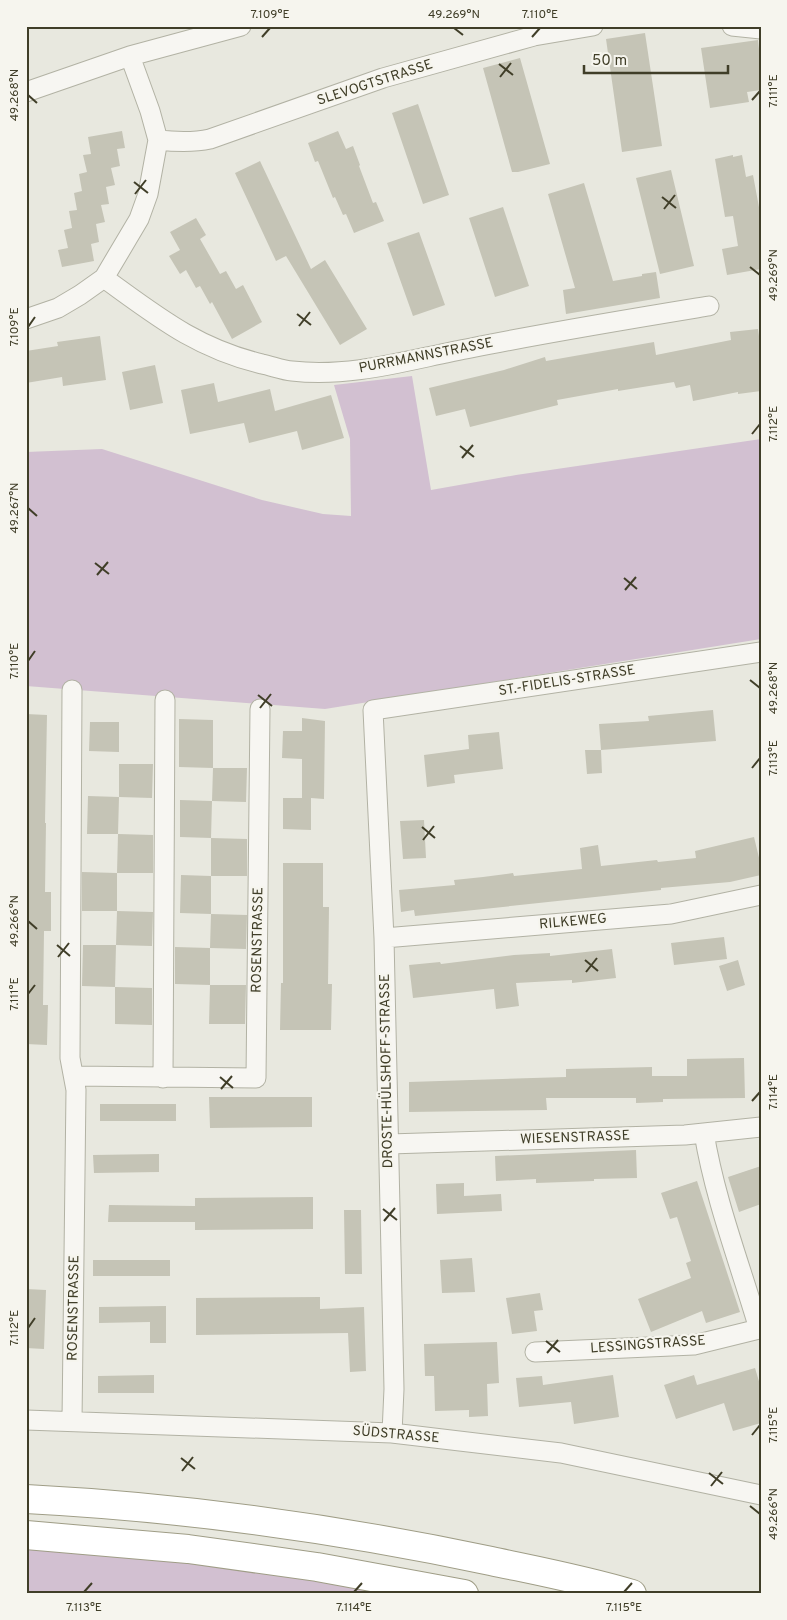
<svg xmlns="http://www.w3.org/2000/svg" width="787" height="1620" viewBox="0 0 787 1620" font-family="Overpass,sans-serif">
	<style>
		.green { fill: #d2c0d1 }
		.building { fill: #c5c4b6 }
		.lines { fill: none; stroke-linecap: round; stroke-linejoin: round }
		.minor-casing { stroke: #b2b2a4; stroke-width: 21 }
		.highway-casing { stroke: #9f9d86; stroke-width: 30 }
		.minor { stroke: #f7f6f2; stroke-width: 19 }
		.highway { stroke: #fff; stroke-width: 28 }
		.ticks { fill: none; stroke: #403e28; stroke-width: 2 }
		.labels { text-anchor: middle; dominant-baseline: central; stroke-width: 4.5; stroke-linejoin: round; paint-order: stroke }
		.street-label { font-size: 14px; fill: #403e28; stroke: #f6f5ee }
		.neatline { fill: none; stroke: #403e28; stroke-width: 2 }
		.ticks-label { font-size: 12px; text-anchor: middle; fill: #403e28 }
	</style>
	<rect width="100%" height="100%" fill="#e8e8df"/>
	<!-- green -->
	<path class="green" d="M412,376L431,490L516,475L761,439V639L325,709L26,686V452L102,449L262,500L323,514L351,516L350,439L334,385Z
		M26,1548L124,1555L307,1574L418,1594H26Z"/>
	<!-- building -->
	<path class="building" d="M645,33L662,146L622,152L606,39Z
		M758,40L759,49H761V90L747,92L749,102L710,108L701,48Z
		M520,58L550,164L518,172H512L483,68Z
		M418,104L449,195L423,204L392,113Z
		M122,131L125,148L117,149L120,166L111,168L115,185L106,187L109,204L101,205L105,222L96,224L99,242L91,244L94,261L62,267L58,250L68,248L64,230L72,228L69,211L77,210L74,193L82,191L79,174L87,172L83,155L91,154L88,137Z
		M338,131L346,149L353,146L360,165L359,166L373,203L376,202L384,221L354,233L346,214L343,215L335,197L333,198L318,161L315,162L308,143Z
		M733,155V157L742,155L746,177L753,175L761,218V269L727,275L722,249L738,246L733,216L725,217L715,159Z
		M260,161L311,269L325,260L367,329L340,345L286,256L276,261L235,173Z
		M671,170L694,266L660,274L636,178Z
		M584,183L613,281L642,276V274L656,272L660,298L566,314L563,290L575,288L548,194Z
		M503,207L529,286L495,297L469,218Z
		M196,218L206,235L200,239L220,274L226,271L236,289L243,285L262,322L232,339L212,302L210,304L200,286L196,288L186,270L180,274L169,256L180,250L170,232Z
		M419,232L445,305L413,316L387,243Z
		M758,329L761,350V391L738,394V392L693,401L690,385L676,388L674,382L618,391V389L557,400L558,405L470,427L465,409L436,416L429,388L504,370L545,357L546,361L654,342L656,355L731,340L730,332Z
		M100,336L106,380L63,386L62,377L26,383V351L58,346L57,342Z
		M155,365L163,403L130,410L122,372Z
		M214,383L218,402L270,389L275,411L331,395L344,438L302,450L297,431L249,443L244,423L190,434L181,390Z
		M713,710L716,741L601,750L599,724L649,721L648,716Z
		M26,714L47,715L45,823H46L45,892H51V931H44L43,1005H48L47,1045L26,1044Z
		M302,718L325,721L324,799L311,798V830L283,829V798H302V759L282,758L283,731H302Z
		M179,719L213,720V768L179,767Z
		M90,722H119V752L89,751Z
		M499,732L503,769L454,775L455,783L427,787L424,755L469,749L468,735Z
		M585,750H601L602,773L587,774Z
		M119,764H153L152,798L119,797Z
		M213,768H247L246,802L212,801Z
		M88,796L119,797L118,834H87Z
		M180,800L212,801L211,838L180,837Z
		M424,820L426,858L403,859L400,821Z
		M118,834L153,835V873H117Z
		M754,837L761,866V875L730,882L661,888V890L455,912L415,916L414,910L401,912L399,890L455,885L454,880L483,877L513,873L514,876L582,869L580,848L598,845L601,866L657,860L658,862L696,858L695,851Z
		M211,838L247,839V876H211Z
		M283,863H323V907H329L328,984H332L331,1030H280L281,983H283Z
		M82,872L117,873V911H82Z
		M181,875L211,876V914L180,913Z
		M117,911L153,912L152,946L116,945Z
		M211,914L247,915L246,949L210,948Z
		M724,937L727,959L674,965L671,943Z
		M83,945H116L115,987L82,986Z
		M175,947L210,948V985L175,984Z
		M612,949L616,978L572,983V980L516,983L519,1006L496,1009L494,989L413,998L409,965L440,962L441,964L514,955L550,953V956Z
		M738,960L745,985L727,991L719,966Z
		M210,985H246L245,1024H209Z
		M115,987L152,988V1025L115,1024Z
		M744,1058L745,1098L663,1099V1102L636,1103V1098H546L547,1110L409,1112V1082L566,1077V1069L652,1067V1076H687V1059Z
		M209,1097H312V1127L210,1128Z
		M100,1104H176V1121H100Z
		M636,1150L637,1178L594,1179V1181L536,1183V1179L496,1181L495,1156Z
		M159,1154V1172L94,1173L93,1155Z
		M761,1166V1204L739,1212L728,1177Z
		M697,1181L740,1312L706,1323L702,1311L651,1332L638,1299L691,1278L686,1263L691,1261L677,1217L670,1219L661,1193Z
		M464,1183V1196L501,1194L502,1211L437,1214L436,1184Z
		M313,1197V1229L195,1230V1222H108L109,1205L195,1206V1198Z
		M344,1210H361L362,1274H345Z
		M472,1258L475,1292L442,1293L440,1260Z
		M93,1260H170V1276H93Z
		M26,1289L46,1290L44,1349L26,1348Z
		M540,1293L543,1310L534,1311L537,1331L512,1334L506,1298Z
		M320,1297V1309L364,1307L366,1371L350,1372L348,1333L196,1335V1298Z
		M166,1306V1343H150V1322L99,1323V1307Z
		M497,1342L499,1383L487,1384L488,1416L469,1417V1410L435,1411L434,1376H425L424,1344Z
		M755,1368L761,1388V1423L733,1431L724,1403L676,1419L664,1385L694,1375L697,1385Z
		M154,1375V1393H98V1376Z
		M613,1375L619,1417L574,1424L571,1402L519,1407L516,1378L542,1376L543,1385Z"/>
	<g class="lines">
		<!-- minor casing -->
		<g class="minor-casing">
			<path id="minor" d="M732,26L761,29
				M26,92L130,56L241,26
				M158,140C176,142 192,143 210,139L383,78L534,36L593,26
				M104,278C158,317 196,348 262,364C272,366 282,370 292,371C353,378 411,359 471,348C550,332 630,319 709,306
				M26,319L58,308L80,295L104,278L139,219L148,194L158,140L150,111L130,56
				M384,938L671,914L761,895
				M74,1076L256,1078L260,709
				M163,1078L165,700
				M704,1133C715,1200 740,1264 759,1329H761
				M389,1144L685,1135L761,1127
				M535,1352L694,1345L759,1329
				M26,1420L392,1433L561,1453L761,1495
				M72,1421L76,1090L70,1058L72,690
				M392,1433L394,1389L384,938L373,710L761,652"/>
		</g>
		<!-- highway casing -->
		<g class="highway-casing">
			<path id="highway" d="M26,1499C181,1507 340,1529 491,1561C538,1571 586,1580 632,1594
				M26,1535L188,1549L317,1567L464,1594"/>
		</g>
		<!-- minor -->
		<use href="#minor" class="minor"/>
		<!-- highway -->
		<use href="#highway" class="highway"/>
	</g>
	<!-- ticks -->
	<path class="ticks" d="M454,28L463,35M262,37L270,28M532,37L540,28M499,64L513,75M500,77L511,63M28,95L37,103M752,100L760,91M134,182L148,193M135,194L146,180M662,197L676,208M664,209L675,195M750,267L760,275M297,314L311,325M299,326L310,312M28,327L35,317M752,434L760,424M460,446L474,457M462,458L473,445M28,508L37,516M95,563L109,574M97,575L108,562M624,578L637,589M625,590L636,577M28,661L35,651M750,680L760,688M258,695L272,706M260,708L271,694M752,768L760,758M422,827L435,838M423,840L434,826M28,921L37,929M57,945L70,956M58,957L69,943M585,960L598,971M586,972L597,958M28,994L35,985M220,1077L233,1088M221,1089L232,1076M752,1101L760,1092M383,1209L397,1220M384,1221L395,1208M28,1328L35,1318M546,1341L560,1352M547,1353L558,1340M752,1435L760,1425M181,1458L195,1469M182,1471L193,1457M709,1473L723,1484M711,1486L722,1472M750,1506L760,1514M84,1592L92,1583M354,1592L362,1583M624,1592L632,1583"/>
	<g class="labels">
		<!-- street labels -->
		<g class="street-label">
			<text transform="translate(375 83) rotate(-18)">SLEVOGTSTRASSE</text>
			<text transform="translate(426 356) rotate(-11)">PURRMANNSTRASSE</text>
			<text transform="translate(567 681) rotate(-9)">ST.-FIDELIS-STRASSE</text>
			<text transform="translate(573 922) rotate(-5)">RILKEWEG</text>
			<text transform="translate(258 940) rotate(-89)">ROSENSTRASSE</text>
			<text transform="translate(387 1071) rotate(-91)">DROSTE-HÜLSHOFF-STRASSE</text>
			<text transform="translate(575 1138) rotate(-2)">WIESENSTRASSE</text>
			<text transform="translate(74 1308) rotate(-89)">ROSENSTRASSE</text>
			<text transform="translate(648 1345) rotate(-4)">LESSINGSTRASSE</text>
			<text transform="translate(396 1435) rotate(5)">SÜDSTRASSE</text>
		</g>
	</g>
	<!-- border -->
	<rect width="787" height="1620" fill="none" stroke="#f6f5ee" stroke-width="55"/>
	<!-- scale -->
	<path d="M584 65v8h144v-8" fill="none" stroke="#403e28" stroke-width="2.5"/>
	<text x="592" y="65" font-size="15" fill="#403e28" stroke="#f6f5ee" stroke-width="4" paint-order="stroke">50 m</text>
	<rect x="28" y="28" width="732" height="1564" class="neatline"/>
	<g class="ticks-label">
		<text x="270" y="18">7.109°E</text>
		<text x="454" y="18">49.269°N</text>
		<text x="540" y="18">7.110°E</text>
		<text transform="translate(773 91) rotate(-90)" y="4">7.111°E</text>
		<text transform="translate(14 95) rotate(-90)" y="4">49.268°N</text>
		<text transform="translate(773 275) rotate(-90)" y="4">49.269°N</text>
		<text transform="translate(14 327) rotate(-90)" y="4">7.109°E</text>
		<text transform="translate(773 424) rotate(-90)" y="4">7.112°E</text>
		<text transform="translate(14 508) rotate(-90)" y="4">49.267°N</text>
		<text transform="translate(14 661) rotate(-90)" y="4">7.110°E</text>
		<text transform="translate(773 688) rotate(-90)" y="4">49.268°N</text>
		<text transform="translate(773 758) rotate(-90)" y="4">7.113°E</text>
		<text transform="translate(14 921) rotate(-90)" y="4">49.266°N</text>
		<text transform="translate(14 994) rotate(-90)" y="4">7.111°E</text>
		<text transform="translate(773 1092) rotate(-90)" y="4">7.114°E</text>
		<text transform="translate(14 1328) rotate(-90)" y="4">7.112°E</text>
		<text transform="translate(773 1425) rotate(-90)" y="4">7.115°E</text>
		<text transform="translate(773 1514) rotate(-90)" y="4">49.266°N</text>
		<text x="84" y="1611">7.113°E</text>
		<text x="354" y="1611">7.114°E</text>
		<text x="624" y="1611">7.115°E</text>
	</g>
</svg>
